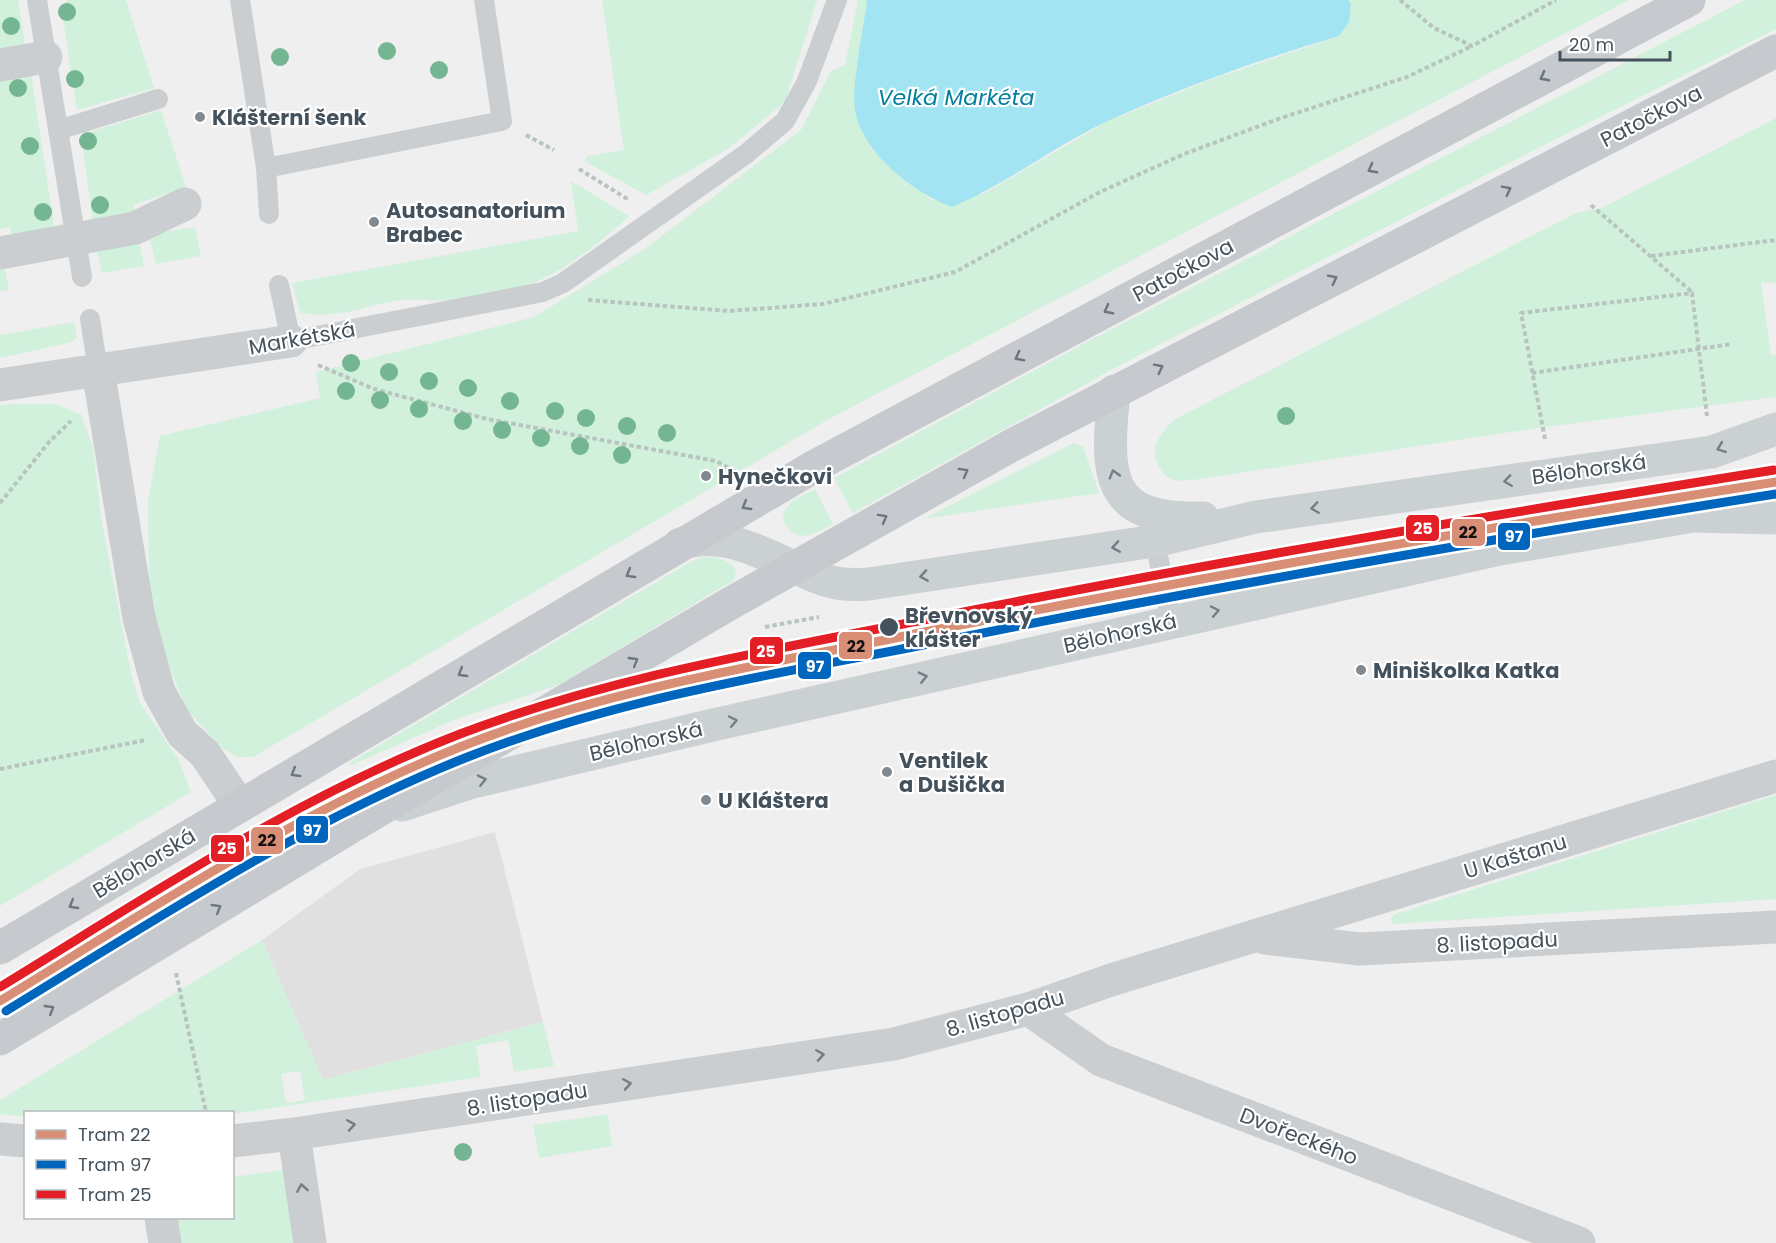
<svg xmlns="http://www.w3.org/2000/svg" width="1776" height="1243" viewBox="0 0 1776 1243" font-family="Poppins,sans-serif">
	<style>
		.education { fill: #e1e0e1 }
		.green { fill: #d1f1dc; fill-rule: evenodd }
		.water { fill: #a2e4f2 }
		.lines { fill: none; stroke-linecap: round; stroke-linejoin: round }
		.path { stroke: #b7c4c0; stroke-width: 4; stroke-dasharray: 4.5 3; stroke-linecap: butt }
		.lane { stroke: #cbced0; stroke-width: 20 }
		.street { stroke: #cbced0; stroke-width: 33 }
		.secondary { stroke: #cbd0d3; stroke-width: 33 }
		.primary { stroke: #c6cace; stroke-width: 33 }
		.tram-1-casing { stroke: #fff; stroke-width: 14 }
		.tram-2-casing { stroke: #fff; stroke-width: 14 }
		.tram-3-casing { stroke: #fff; stroke-width: 14 }
		.tram-1 { stroke: #d98e76; stroke-width: 9 }
		.tram-2 { stroke: #0065bd; stroke-width: 9 }
		.tram-3 { stroke: #e31e25; stroke-width: 9 }
		.tree { fill: #74b592 }
		.oneway { stroke: #6b767f }
		.oneway2 { stroke: #737e86 }
		.oneway3 { stroke: #737d85 }
		.poi-dot { fill: #808990; stroke: #fff; stroke-width: 2 }
		.stop-dot { fill: #44525d; stroke: #fff; stroke-width: 2 }
		.labels { text-anchor: middle; dominant-baseline: central; stroke-width: 4.5; stroke-linejoin: round; paint-order: stroke }
		.street-label { font-size: 21px; fill: #44525d; stroke: #fff }
		.poi-label { font-size: 21px; font-weight: bold; fill: #44525d; stroke: #fff; text-anchor: start }
		.stop-label { font-size: 21px; font-weight: bold; fill: #44525d; stroke: #fff; text-anchor: start }
		.water-label { font-size: 22px; font-style: italic; fill: #03809c; stroke: #fff }
		.line-badge { stroke: #fff; stroke-width: 2 }
		.badge-label { font-size: 16px; text-anchor: middle; font-weight: bold; fill: #fff }
		.pale-badge-label { font-size: 16px; text-anchor: middle; font-weight: bold; fill: #111 }
	</style>
	<rect width="100%" height="100%" fill="#f0efef"/>
	<!-- education -->
	<path class="education" d="M495,832L543,1022L323,1080L262,940L360,869Z"/>
	<!-- green -->
	<path class="green" d="M0,0H18L25,45L0,49Z
		M68,0H126L154,88L77,110L62,12V5Z
		M602,0H817L785,102L728,149L646,195L584,161L587,156L624,150Z
		M858,0H867L857,78L871,148L897,173L932,200L983,194L1106,122L1207,81L1339,36L1351,5L1348,0H1629L829,419L253,757H236L221,747L186,709L161,646L149,592L148,501L160,436L320,398L316,372L534,317L646,248L801,130L831,71L845,65Z
		M1745,0H1776V29L1540,147L1113,369L853,513L834,478L1085,343Z
		M31,73L55,232L12,241L10,227L0,229V75Z
		M161,110L186,187L133,205L135,215L93,221L83,151V142L93,131Z
		M1776,118V283L1761,282L1771,355H1776V397L1531,429L1193,480C1187,480 1179,482 1174,480C1169,479 1162,473 1160,468C1147,448 1161,433 1175,419L1576,213L1604,207Z
		M571,181L629,216C573,266 539,291 462,300C440,303 416,297 394,301C359,308 336,319 300,313L292,283L578,231Z
		M195,227L201,256L156,264L149,234Z
		M138,236L144,266L102,273L95,242Z
		M3,260L9,290L0,291V261Z
		M74,322L77,337L72,342L0,358V335Z
		M9,404H56L81,415L93,447L101,518L131,673L140,703L179,760L191,792L0,906V405Z
		M1073,443L1083,446L1099,493L923,519Z
		M815,489L833,524C815,534 798,545 784,523L783,513L792,501Z
		M704,557C716,557 730,559 736,571L734,580L561,684L456,719L350,766L349,763L692,561Z
		M1776,795V899L1393,924L1391,919L1395,914Z
		M262,940L323,1080L543,1022L554,1066L514,1072L508,1040L476,1046L481,1077L233,1114L26,1112L25,1117L0,1114V1100ZM300,1071L305,1100L286,1103L281,1074Z
		M608,1114L612,1146L539,1158L533,1125Z
		M284,1170L296,1243H180L177,1218H232L233,1177Z"/>
	<!-- water -->
	<path class="water" d="M867,0H1348L1351,4L1349,22L1339,36C1261,59 1183,87 1108,121C1054,146 1007,184 952,207C914,193 862,153 855,110C851,86 864,27 867,0Z"/>
	<g class="lines">
		<!-- path -->
		<path class="path" d="M1400,0L1434,28L1472,46L1556,0
			M526,135L554,150
			M579,169L629,200
			M1591,205L1692,292
			M1651,256L1776,240
			M588,300L729,311L823,304L955,272L1100,192L1184,154L1281,118L1407,77L1472,46
			M318,365L374,389L487,419L716,461L736,472
			M1532,373L1732,344
			M1545,439L1521,313L1692,293L1707,416
			M0,503L50,441L71,421
			M765,627L819,617
			M0,769L146,740
			M176,973L206,1112"/>
		<!-- lane -->
		<path class="lane" d="M37,0L82,277
			M240,0L266,168L269,214
			M58,130L158,99
			M266,168L502,121L484,0
			M279,285L291,341L543,292L563,283L746,154L785,121L807,81L837,0
			M90,319L98,370
			M1155,541L1171,621"/>
		<!-- street -->
		<path class="street" d="M0,65L46,57
			M0,253L135,228L185,204
			M98,370L139,618L159,692L182,733L205,754L240,806
			M0,385L291,341
			M1265,938L1360,949L1776,927
			M1028,1009L1101,1060L1579,1243
			M294,1134L310,1243
			M0,1139L26,1141
			M232,1141L294,1134L894,1044L1028,1009L1111,980L1776,776
			M161,1218L165,1243"/>
		<!-- secondary -->
		<path class="secondary" d="M1114,391C1106,474 1103,521 1203,518
			M680,544C733,526 780,566 828,581C841,585 856,585 869,584L1155,541L1256,517L1712,452L1776,429
			M402,805L469,783L713,725L1500,549L1693,516L1776,518"/>
		<!-- primary -->
		<path class="primary" d="M0,948L815,466L1689,0
			M0,1039L366,818L731,603L1016,443L1776,51"/>
		<!-- tram-1 casing -->
		<g class="tram-1-casing">
			<path id="tram-1" d="M0,1001C149,910 297,812 460,747C609,688 769,664 925,632C1207,575 1491,527 1776,482"/>
		</g>
		<!-- tram-2 casing -->
		<g class="tram-2-casing">
			<path id="tram-2" d="M6,1011C155,920 302,823 465,758C613,699 772,675 928,644C1209,587 1492,539 1776,494"/>
		</g>
		<!-- tram-3 casing -->
		<g class="tram-3-casing">
			<path id="tram-3" d="M0,987C149,896 296,797 460,734C612,676 774,650 933,618C1212,562 1493,515 1774,470"/>
		</g>
		<!-- tram-1 -->
		<use href="#tram-1" class="tram-1"/>
		<!-- tram-2 -->
		<use href="#tram-2" class="tram-2"/>
		<!-- tram-3 -->
		<use href="#tram-3" class="tram-3"/>
	</g>
	<!-- trees -->
	<g class="tree">
		<circle cx="67" cy="12" r="9"/>
		<circle cx="11" cy="26" r="9"/>
		<circle cx="387" cy="51" r="9"/>
		<circle cx="280" cy="57" r="9"/>
		<circle cx="439" cy="70" r="9"/>
		<circle cx="75" cy="79" r="9"/>
		<circle cx="18" cy="88" r="9"/>
		<circle cx="88" cy="141" r="9"/>
		<circle cx="30" cy="146" r="9"/>
		<circle cx="100" cy="205" r="9"/>
		<circle cx="43" cy="212" r="9"/>
		<circle cx="351" cy="363" r="9"/>
		<circle cx="389" cy="372" r="9"/>
		<circle cx="429" cy="381" r="9"/>
		<circle cx="468" cy="388" r="9"/>
		<circle cx="346" cy="391" r="9"/>
		<circle cx="380" cy="400" r="9"/>
		<circle cx="510" cy="401" r="9"/>
		<circle cx="419" cy="409" r="9"/>
		<circle cx="555" cy="411" r="9"/>
		<circle cx="1286" cy="416" r="9"/>
		<circle cx="586" cy="418" r="9"/>
		<circle cx="463" cy="421" r="9"/>
		<circle cx="627" cy="426" r="9"/>
		<circle cx="502" cy="430" r="9"/>
		<circle cx="667" cy="433" r="9"/>
		<circle cx="541" cy="438" r="9"/>
		<circle cx="580" cy="446" r="9"/>
		<circle cx="622" cy="455" r="9"/>
		<circle cx="463" cy="1152" r="9"/>
	</g>
	<!-- one-way arrows -->
	<defs><path id="oneway-chevron" d="M-2-3.5L2.5 0L-2 3.5" fill="none" stroke-width="1.6" stroke-linecap="round" stroke-linejoin="round" transform="scale(1.5)"/></defs>
	<g class="oneway">
		<use href="#oneway-chevron" transform="translate(1544 77) rotate(152)"/>
		<use href="#oneway-chevron" transform="translate(1372 169) rotate(152)"/>
		<use href="#oneway-chevron" transform="translate(1507 190) rotate(-27)"/>
		<use href="#oneway-chevron" transform="translate(1333 279) rotate(-27)"/>
		<use href="#oneway-chevron" transform="translate(1108 310) rotate(152)"/>
		<use href="#oneway-chevron" transform="translate(1019 357) rotate(152)"/>
		<use href="#oneway-chevron" transform="translate(1159 368) rotate(-27)"/>
		<use href="#oneway-chevron" transform="translate(964 472) rotate(-29)"/>
		<use href="#oneway-chevron" transform="translate(746 506) rotate(150)"/>
		<use href="#oneway-chevron" transform="translate(883 518) rotate(-29)"/>
		<use href="#oneway-chevron" transform="translate(630 574) rotate(149)"/>
		<use href="#oneway-chevron" transform="translate(634 661) rotate(-31)"/>
		<use href="#oneway-chevron" transform="translate(462 673) rotate(149)"/>
		<use href="#oneway-chevron" transform="translate(295 773) rotate(149)"/>
		<use href="#oneway-chevron" transform="translate(73 905) rotate(149)"/>
		<use href="#oneway-chevron" transform="translate(217 908) rotate(-31)"/>
		<use href="#oneway-chevron" transform="translate(50 1009) rotate(-31)"/>
	</g>
	<g class="oneway2">
		<use href="#oneway-chevron" transform="translate(1721 448) rotate(159)"/>
		<use href="#oneway-chevron" transform="translate(1114 474) rotate(-106)"/>
		<use href="#oneway-chevron" transform="translate(1508 481) rotate(172)"/>
		<use href="#oneway-chevron" transform="translate(1315 508) rotate(172)"/>
		<use href="#oneway-chevron" transform="translate(1116 547) rotate(171)"/>
		<use href="#oneway-chevron" transform="translate(924 576) rotate(171)"/>
		<use href="#oneway-chevron" transform="translate(1215 611) rotate(-12)"/>
		<use href="#oneway-chevron" transform="translate(923 677) rotate(-13)"/>
		<use href="#oneway-chevron" transform="translate(733 721) rotate(-12)"/>
		<use href="#oneway-chevron" transform="translate(482 780) rotate(-13)"/>
	</g>
	<g class="oneway3">
		<use href="#oneway-chevron" transform="translate(820 1055) rotate(-9)"/>
		<use href="#oneway-chevron" transform="translate(627 1084) rotate(-9)"/>
		<use href="#oneway-chevron" transform="translate(351 1125) rotate(-9)"/>
		<use href="#oneway-chevron" transform="translate(302 1188) rotate(-99)"/>
	</g>
	<!-- markers -->
	<g class="poi-dot">
		<circle cx="200" cy="117" r="6"/>
		<circle cx="374" cy="222" r="6"/>
		<circle cx="706" cy="476" r="6"/>
		<circle cx="1361" cy="670" r="6"/>
		<circle cx="887" cy="772" r="6"/>
		<circle cx="706" cy="800" r="6"/>
	</g>
	<circle class="stop-dot" cx="889" cy="627" r="10"/>
	<g class="labels">
		<!-- street labels -->
		<g class="street-label">
			<text transform="translate(1651 116) rotate(-27)">Patočkova</text>
			<text transform="translate(1183 270) rotate(-28)">Patočkova</text>
			<text transform="translate(302 338) rotate(-10)">Markétská</text>
			<text transform="translate(1589 469) rotate(-8)">Bělohorská</text>
			<text transform="translate(1120 633) rotate(-13)">Bělohorská</text>
			<text transform="translate(646 741) rotate(-13)">Bělohorská</text>
			<text transform="translate(1515 856) rotate(-17)">U Kaštanu</text>
			<text transform="translate(144 863) rotate(-31)">Bělohorská</text>
			<text transform="translate(1497 942) rotate(-3)">8. listopadu</text>
			<text transform="translate(1005 1013) rotate(-16)">8. listopadu</text>
			<text transform="translate(527 1099) rotate(-9)">8. listopadu</text>
			<text transform="translate(1299 1136) rotate(21)">Dvořeckého</text>
		</g>
		<!-- poi labels -->
		<g class="poi-label">
			<text x="212" y="117">Klášterní šenk</text>
			<text x="386" y="210">Autosanatorium<tspan x="386" dy="24">Brabec</tspan></text>
			<text x="718" y="476">Hynečkovi</text>
			<text x="1373" y="670">Miniškolka Katka</text>
			<text x="899" y="760">Ventilek<tspan x="899" dy="24">a Dušička</tspan></text>
			<text x="718" y="800">U Kláštera</text>
		</g>
		<!-- stop labels -->
		<g class="stop-label">
			<text x="905" y="615">Břevnovský<tspan x="905" dy="24">klášter</tspan></text>
		</g>
		<!-- water labels -->
		<g class="water-label">
			<text x="956" y="97">Velká Markéta</text>
		</g>
	</g>
	<g class="line-badge">
		<rect x="1405" y="514" width="35" height="28" rx="6" fill="#e31e25"/>
		<rect x="1451" y="518" width="35" height="29" rx="6" fill="#d98e76"/>
		<rect x="1497" y="522" width="34" height="29" rx="6" fill="#0065bd"/>
		<rect x="838" y="631" width="35" height="29" rx="6" fill="#d98e76"/>
		<rect x="749" y="636" width="35" height="29" rx="6" fill="#e31e25"/>
		<rect x="797" y="651" width="35" height="29" rx="6" fill="#0065bd"/>
		<rect x="295" y="815" width="34" height="29" rx="6" fill="#0065bd"/>
		<rect x="250" y="826" width="34" height="29" rx="6" fill="#d98e76"/>
		<rect x="210" y="834" width="35" height="29" rx="6" fill="#e31e25"/>
	</g>
	<g class="badge-label">
		<text x="1423" y="534">25</text>
		<text x="1514" y="542">97</text>
		<text x="766" y="657">25</text>
		<text x="815" y="672">97</text>
		<text x="312" y="836">97</text>
		<text x="227" y="854">25</text>
	</g>
	<g class="pale-badge-label">
		<text x="1468" y="538">22</text>
		<text x="856" y="652">22</text>
		<text x="267" y="846">22</text>
	</g>
	<!-- legend -->
	<rect x="24" y="1111" width="210" height="108" fill="#ffffff" stroke="#b4babe" stroke-width="1.5"/>
	<rect x="36" y="1130" width="30" height="9" fill="#d98e76" stroke="#b4babe" stroke-width="1.5"/>
	<text x="78" y="1141" font-size="18" fill="#44525d">Tram 22</text>
	<rect x="36" y="1160" width="30" height="9" fill="#0065bd" stroke="#b4babe" stroke-width="1.5"/>
	<text x="78" y="1171" font-size="18" fill="#44525d">Tram 97</text>
	<rect x="36" y="1190" width="30" height="9" fill="#e31e25" stroke="#b4babe" stroke-width="1.5"/>
	<text x="78" y="1201" font-size="18" fill="#44525d">Tram 25</text>
	<!-- scale -->
	<path d="M1560 51v9h110v-9" fill="none" stroke="#44525d" stroke-width="3"/>
	<text x="1569" y="51" font-size="18" fill="#44525d" stroke="#ffffff" stroke-width="4.5" paint-order="stroke">20 m</text>
</svg>
